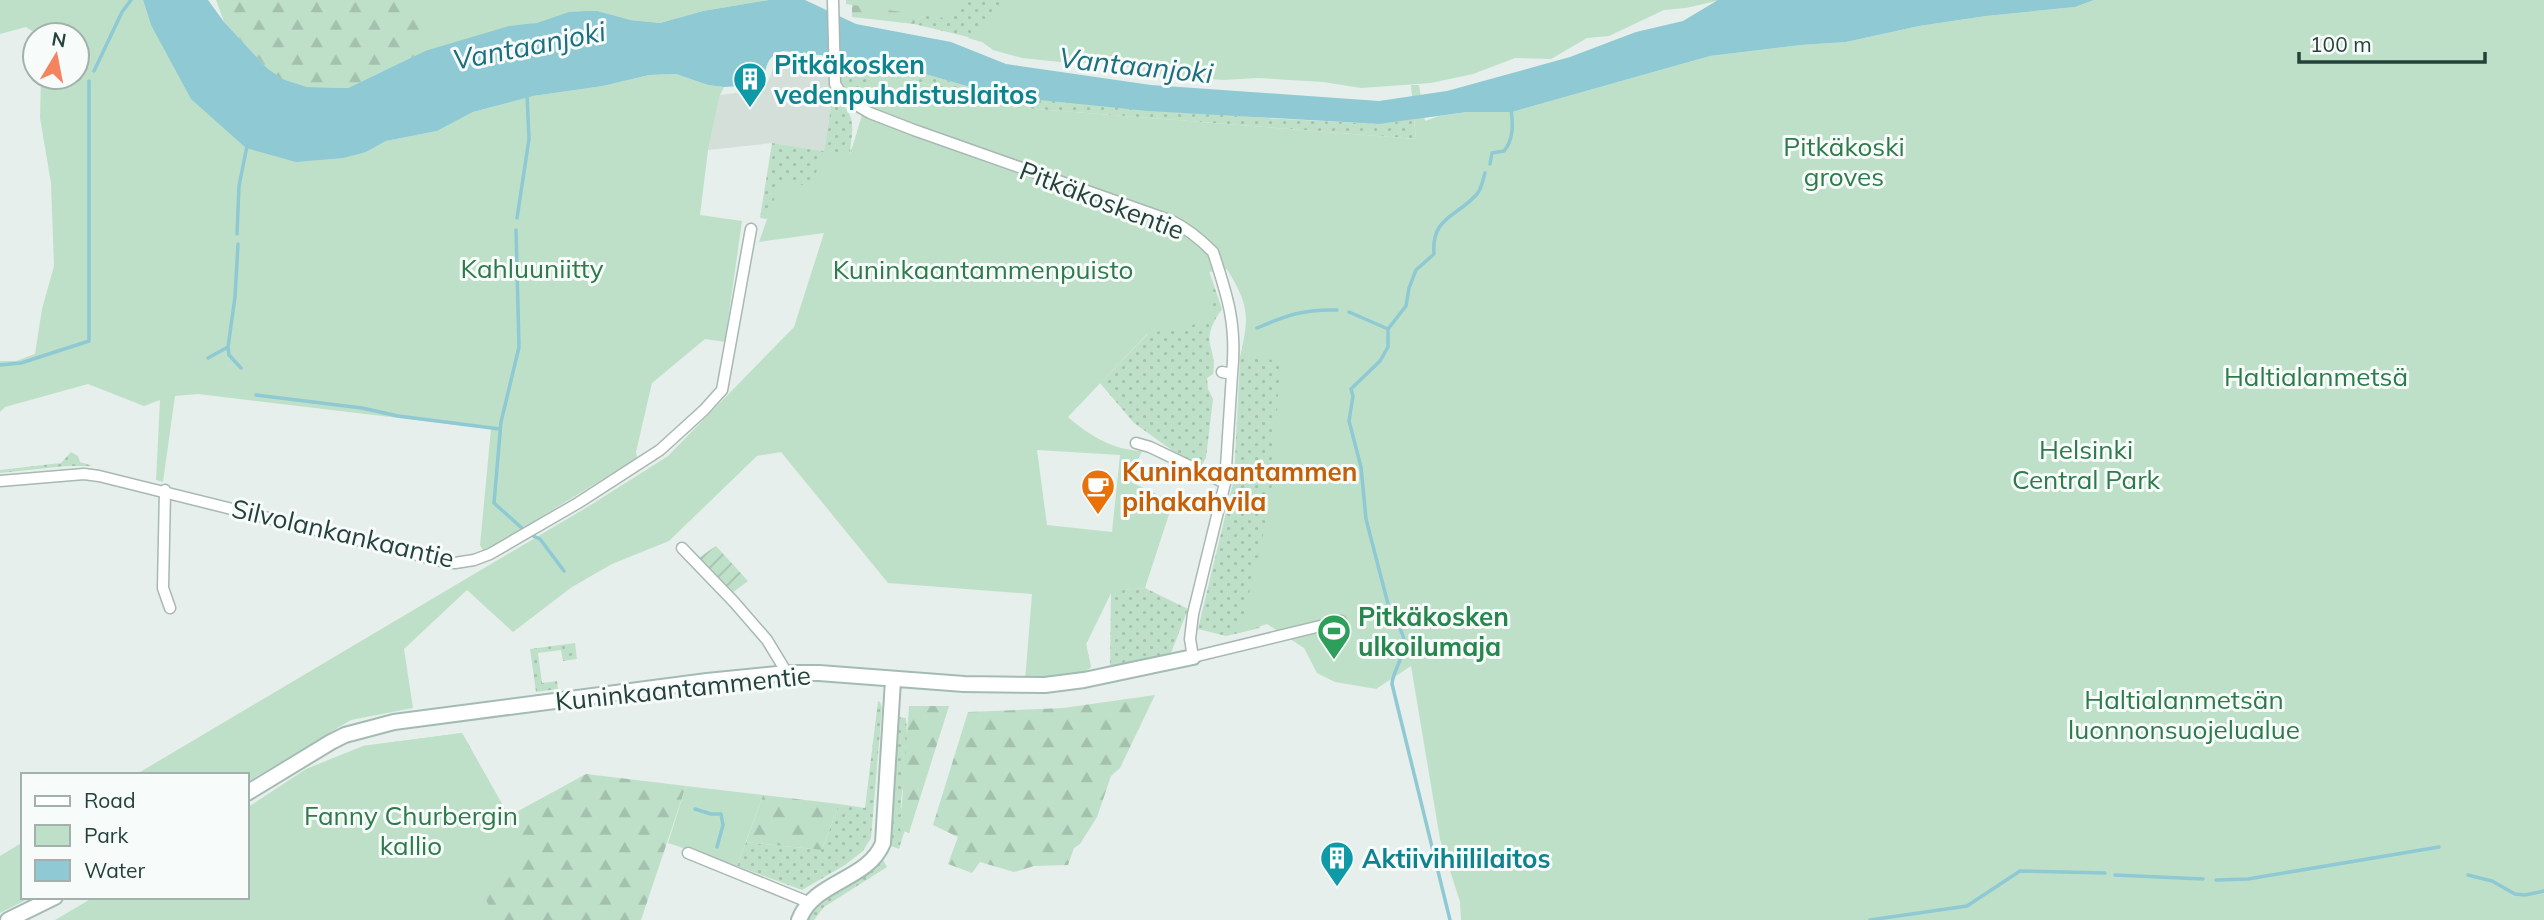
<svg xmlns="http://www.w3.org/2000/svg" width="2544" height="920" viewBox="0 0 2544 920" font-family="Mulish,sans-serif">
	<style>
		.built { fill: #d4dfda }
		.grass { fill: url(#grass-dots) }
		.forest { fill: url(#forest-firs) }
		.park { fill: #bfe0c8; fill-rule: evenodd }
		.garden { fill: url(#garden-furrows) }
		.water { fill: #8ec9d4 }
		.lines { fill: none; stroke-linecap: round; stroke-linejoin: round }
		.stream { stroke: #8ec9d4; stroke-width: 3.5 }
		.street-casing { stroke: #a8b8b2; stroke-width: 13 }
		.secondary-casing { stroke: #a4bbb3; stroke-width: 18 }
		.street { stroke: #fff; stroke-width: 10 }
		.secondary { stroke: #fff; stroke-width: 14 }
		.labels { text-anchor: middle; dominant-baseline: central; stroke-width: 6; stroke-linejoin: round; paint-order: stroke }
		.culture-label { font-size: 26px; font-weight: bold; fill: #0d838f; stroke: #f7fbf9; text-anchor: start }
		.park-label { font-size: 26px; fill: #2d7a4b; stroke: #f7fbf9 }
		.street-label { font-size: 26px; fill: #24423a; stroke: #f7fbf9 }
		.food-label { font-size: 26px; font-weight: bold; fill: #c56008; stroke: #f7fbf9; text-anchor: start }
		.leisure-label { font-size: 26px; font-weight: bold; fill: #27864d; stroke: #f7fbf9; text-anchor: start }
		.water-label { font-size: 28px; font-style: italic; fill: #1c6f80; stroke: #f7fbf9 }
	</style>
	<defs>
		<pattern id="grass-dots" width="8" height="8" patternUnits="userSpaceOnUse" patternTransform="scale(1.75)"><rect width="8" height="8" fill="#bfe0c8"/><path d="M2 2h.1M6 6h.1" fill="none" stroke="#a4c1ad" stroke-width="1.8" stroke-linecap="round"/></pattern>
		<pattern id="forest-firs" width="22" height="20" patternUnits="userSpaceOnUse" patternTransform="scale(1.75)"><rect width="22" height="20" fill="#bfe0c8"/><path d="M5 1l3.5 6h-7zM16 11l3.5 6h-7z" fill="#a4c1ad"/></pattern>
		<pattern id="garden-furrows" width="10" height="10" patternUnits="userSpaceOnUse" patternTransform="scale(1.75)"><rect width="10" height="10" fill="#bfe0c8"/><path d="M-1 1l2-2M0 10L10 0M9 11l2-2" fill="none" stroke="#a4c1ad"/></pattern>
	</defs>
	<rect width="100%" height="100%" fill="#e6efeb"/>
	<!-- built -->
	<path class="built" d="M783,57L817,59L829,64L833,94L824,151L772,143L708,150L720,95L759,90L768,82L775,63Z"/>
	<!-- grass -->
	<path class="grass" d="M939,0H1071L1026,51L914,24Z
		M842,58L884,62L1001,96L1267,118L1379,124L1414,119L1416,139L1011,107L876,70L865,106L843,92L838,77Z
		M833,94C857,118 853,121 850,154L862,117V156L766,219L760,218L772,143L824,151Z
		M1227,269L1325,288L1260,628L1226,636L1198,629L1234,479L1240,358L1248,322L1241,291Z
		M1209,271L1222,309C1197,345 1218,344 1213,374L1207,378L1208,389L1213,399L1206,458L1201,466H1194L1134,423L1100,383Z
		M71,452L78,456L80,462L93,466H66L0,473V470L61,463Z
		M1109,585L1120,590L1145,588L1188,609L1171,653L1110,667L1111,593L1086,644L1091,667L1082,673L1061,665Z
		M575,643L577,659L563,661L561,650L538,653L542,683L557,681L558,689L536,692L530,649Z
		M878,701L880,702L882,708L871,838L863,851L845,865L802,890L737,866L746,842L822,850L839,804L865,808Z
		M898,717L906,718C907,733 908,749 908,763C906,785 894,803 907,823L899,849L891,846Z
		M883,860L887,867L824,907L814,920H807L814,908Z"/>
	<!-- forest -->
	<path class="forest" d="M216,0H769L425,51L348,88L307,87L281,79L267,68L224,22Z
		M852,0H939L914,24L852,17Z
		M1155,695L1120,768L1111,776L1097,817L1080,844L1074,848L1068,865L1034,866L1014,872L980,862L972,873L948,864L958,837L933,825L968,712L1063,708Z
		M909,706H949L909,833L900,830Z
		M462,733L509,816L586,774L686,786L641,920H423L363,746Z
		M763,795L839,804L822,850L746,842Z"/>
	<!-- park -->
	<path class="park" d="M0,0H143L151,25L366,152L386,141L437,131L473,112L533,96L603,86L649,75L676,74L708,85L724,87L720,95L708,150L700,215L742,221L725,342L705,339L652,383L636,452L637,458L484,552L480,545L491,429L198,394L175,396L163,482L156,480L160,400L144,406L88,384L5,407L0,412V361H16L35,354L42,309L54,266L51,183L40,118L41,77H77V35H38L26,27L0,34Z
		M432,0H769L703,11L660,23L630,20L597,11L569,12L537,23L509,26L425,51L414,8Z
		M846,0H962L944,18L846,4Z
		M1005,0H1721L1686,8L1664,10L1609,36L1587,38L1551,59L1515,58L1473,74L1431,83L1361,88L1323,82L1258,78L1223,80L1160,75L1114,64L1060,62L1022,58L993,50L982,42L968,38Z
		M2094,0H2544V920H1461L1460,902L1440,839L1411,666L1376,689L1335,682L1317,673L1304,648L1267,624L1239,633L1261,547L1272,485L1280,365L1276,360L1240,358C1249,316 1250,307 1227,269L1209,272L1215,320L1147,334L1068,417C1090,436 1113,450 1142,451L1132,472L1131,482L1173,502L1145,588L1112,591L1086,644L1091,667C1071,680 1047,679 1025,681L1032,594L888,583L781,452L757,456L669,541L612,564L572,587L513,632L467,590L404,649L413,708L351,720L247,782V775H135L589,506L668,456L794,327L824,233L759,242L781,180L811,187L824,151L850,156L875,70L1011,107L1416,139L1411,85H1419L1425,121L1439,116L1467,112H1512L1710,56L1801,45L1846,42L1919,26L1986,16L2075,7ZM1037,450L1120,455L1112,532L1047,525Z
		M462,733L508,816L524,854L481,888L495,920H55L94,897H247V808L306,769L363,746Z
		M686,786L763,795L737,866L668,843Z
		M23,842V897H32L0,913V856Z"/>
	<!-- garden -->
	<path class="garden" d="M716,546L748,581L732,593L697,559Z"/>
	<!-- water -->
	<path class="water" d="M143,0H208L224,22L267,68L282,79L307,87L348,88L425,51L509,26L537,23L569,12L597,11L630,20L660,23L703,11L769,0H805L856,24L951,42L1006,64L1151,85L1379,101L1447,91L1570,57L1636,32L1683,21L1718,0H2094L2075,7L1986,16L1919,26L1846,42L1801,45L1710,56L1512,112H1467L1379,124L1148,111L1001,96L884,62L783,51C767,55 767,66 763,80L756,85L724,87L708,85L676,74L649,75L603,86L533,96L473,112L437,131L386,141L366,152L343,158L296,162L246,148L191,99L151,25Z"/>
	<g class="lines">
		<!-- stream -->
		<path class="stream" d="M94,71L122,12L131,0
			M1490,164L1492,153L1504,151C1514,139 1513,124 1511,108
			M517,218L529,139L527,95
			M516,230L519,347L501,422L494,503L523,529
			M237,234L239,186L247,146
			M1349,312L1388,329
			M1257,328C1287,315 1304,309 1337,310
			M228,347L229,355L241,368
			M208,358L228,347L235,297L238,244
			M0,365L21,363L89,341V81
			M256,395L362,408L398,416L500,429
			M531,535L540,539L564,571
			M1388,604L1366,519L1361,467L1349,421L1353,396L1351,389L1380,361L1388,347V329L1406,306L1409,288L1416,270L1434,254C1431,217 1457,217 1477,194C1482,188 1483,179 1485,173
			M1393,616C1396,622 1401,629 1403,636C1409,652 1393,668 1392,684L1450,920
			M695,809L711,814H721L723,825L717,847
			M2115,875L2203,879
			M2468,875L2492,881L2515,894L2525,895L2544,891
			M2216,880L2248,879L2439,847
			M1870,920L1967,906L2020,871L2105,873"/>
		<!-- street casing -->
		<g class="street-casing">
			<path id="street" d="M833,0L835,84L844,98L870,113L914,130L1172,221C1188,229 1200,239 1213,252C1228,297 1237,326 1232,374
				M1222,372L1232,374L1225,483L1193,614L1190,639L1193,657L1341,621
				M1136,443L1150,447L1225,483
				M0,481L84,474L99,476L445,562L455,563L474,560L490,554L578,503L660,450L704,410L722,390L751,229
				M165,490L163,588L170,608
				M682,548L734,602L767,640L787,673
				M688,853L808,902"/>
		</g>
		<!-- secondary casing -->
		<g class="secondary-casing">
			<path id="secondary" d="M247,793L331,742L345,735L394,722L707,681L787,673H819L964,684L1045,685L1084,680L1193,657
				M8,920L55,897
				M799,920C814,880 868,881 883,843L893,680"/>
		</g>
		<!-- street -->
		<use href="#street" class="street"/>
		<!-- secondary -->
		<use href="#secondary" class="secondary"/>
	</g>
	<!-- icons -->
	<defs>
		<g id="building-pin" transform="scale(1.75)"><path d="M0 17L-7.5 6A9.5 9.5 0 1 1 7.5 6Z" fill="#0f9aa8" stroke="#f7fbf9"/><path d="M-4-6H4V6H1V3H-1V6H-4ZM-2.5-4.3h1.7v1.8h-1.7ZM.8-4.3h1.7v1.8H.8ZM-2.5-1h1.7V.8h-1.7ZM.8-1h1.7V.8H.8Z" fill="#fff"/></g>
		<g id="cafe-pin" transform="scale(1.75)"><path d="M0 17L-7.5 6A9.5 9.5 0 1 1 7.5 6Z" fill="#e8710a" stroke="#f7fbf9"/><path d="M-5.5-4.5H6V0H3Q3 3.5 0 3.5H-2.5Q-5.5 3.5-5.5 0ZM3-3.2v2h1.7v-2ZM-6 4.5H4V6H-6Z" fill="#fff"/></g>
		<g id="stadium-pin" transform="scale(1.75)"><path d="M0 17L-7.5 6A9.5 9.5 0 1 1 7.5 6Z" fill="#2e9e5b" stroke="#f7fbf9"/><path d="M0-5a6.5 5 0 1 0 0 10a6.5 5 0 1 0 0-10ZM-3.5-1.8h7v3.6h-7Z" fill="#fff"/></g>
	</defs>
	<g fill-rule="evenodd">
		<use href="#building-pin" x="750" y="79"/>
		<use href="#cafe-pin" x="1098" y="486"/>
		<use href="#stadium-pin" x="1334" y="631"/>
		<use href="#building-pin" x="1337" y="858"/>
	</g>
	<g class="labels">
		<!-- culture labels -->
		<g class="culture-label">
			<text x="774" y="64">Pitkäkosken<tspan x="774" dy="30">vedenpuhdistuslaitos</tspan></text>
			<text x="1362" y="858">Aktiivihiililaitos</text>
		</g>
		<!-- park labels -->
		<g class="park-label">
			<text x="1844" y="146">Pitkäkoski<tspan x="1844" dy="30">groves</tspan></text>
			<text x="532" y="268">Kahluuniitty</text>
			<text x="983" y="269">Kuninkaantammenpuisto</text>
			<text x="2316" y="376">Haltialanmetsä</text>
			<text x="2086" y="449">Helsinki<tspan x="2086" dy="30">Central Park</tspan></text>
			<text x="2184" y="699">Haltialanmetsän<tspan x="2184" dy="30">luonnonsuojelualue</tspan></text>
			<text x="411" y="815">Fanny Churbergin<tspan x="411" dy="30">kallio</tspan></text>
		</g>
		<!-- street labels -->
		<g class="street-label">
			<text transform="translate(1102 200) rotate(21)">Pitkäkoskentie</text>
			<text transform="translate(343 533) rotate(13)">Silvolankankaantie</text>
			<text transform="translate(683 688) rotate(-6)">Kuninkaantammentie</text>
		</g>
		<!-- food labels -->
		<g class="food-label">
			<text x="1122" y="471">Kuninkaantammen<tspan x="1122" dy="30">pihakahvila</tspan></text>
		</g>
		<!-- leisure labels -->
		<g class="leisure-label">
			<text x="1358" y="616">Pitkäkosken<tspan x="1358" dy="30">ulkoilumaja</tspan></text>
		</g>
		<!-- water labels -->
		<g class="water-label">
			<text transform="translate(529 45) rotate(-11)">Vantaanjoki</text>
			<text transform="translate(1136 65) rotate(6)">Vantaanjoki</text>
		</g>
	</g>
	<!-- legend -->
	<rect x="21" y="773" width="228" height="126" fill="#f7fbf9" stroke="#a3b1ad" stroke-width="2"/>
	<rect x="35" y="796" width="35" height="10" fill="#ffffff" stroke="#a3b1ad" stroke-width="2"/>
	<text x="84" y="808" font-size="21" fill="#24423a">Road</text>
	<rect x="35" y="825" width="35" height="21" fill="#bfe0c8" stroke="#a3b1ad" stroke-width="2"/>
	<text x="84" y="843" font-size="21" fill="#24423a">Park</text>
	<rect x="35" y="860" width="35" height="21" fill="#8ec9d4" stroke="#a3b1ad" stroke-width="2"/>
	<text x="84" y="878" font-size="21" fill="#24423a">Water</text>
	<!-- north arrow -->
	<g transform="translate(56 56) rotate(10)"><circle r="33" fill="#f7fbf9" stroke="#a3b1ad" stroke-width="2"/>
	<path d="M0-5L12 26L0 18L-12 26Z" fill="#f4845f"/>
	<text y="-10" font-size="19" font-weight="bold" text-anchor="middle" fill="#24423a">N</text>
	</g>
	<!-- scale -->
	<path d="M2299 52v10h186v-10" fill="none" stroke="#24423a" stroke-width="3.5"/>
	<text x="2310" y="52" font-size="21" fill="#24423a" stroke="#f7fbf9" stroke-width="5" paint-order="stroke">100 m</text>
</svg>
